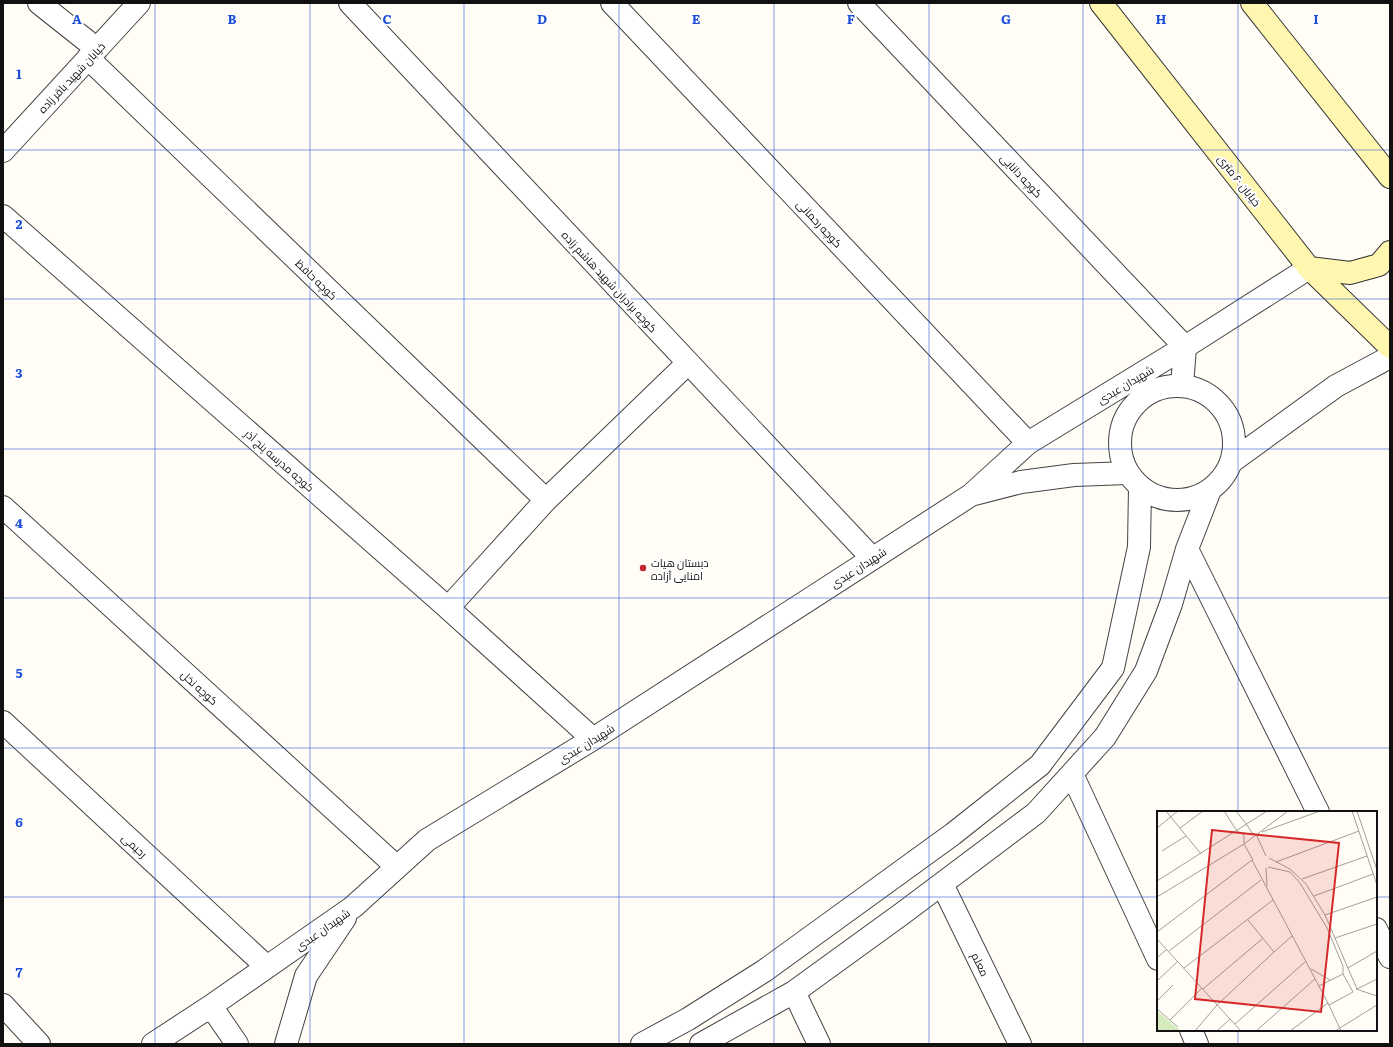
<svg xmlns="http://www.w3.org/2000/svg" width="1393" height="1047" viewBox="0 0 1393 1047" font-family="Literata,Cairo,serif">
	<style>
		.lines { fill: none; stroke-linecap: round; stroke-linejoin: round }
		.street-casing { stroke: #444; stroke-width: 24 }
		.secondary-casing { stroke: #333; stroke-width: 24 }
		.street { stroke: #fff; stroke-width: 22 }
		.secondary { stroke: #fff6b0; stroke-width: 22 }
		.grid { fill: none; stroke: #1d4ed8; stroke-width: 1; stroke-opacity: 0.55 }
		.poi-dot { fill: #c4262e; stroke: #fff; stroke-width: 1.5 }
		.labels { text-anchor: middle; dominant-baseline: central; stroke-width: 4; stroke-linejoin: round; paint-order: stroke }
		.street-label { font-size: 11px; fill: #111; stroke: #fff }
		.poi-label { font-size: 11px; fill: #111; stroke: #fff; text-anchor: start }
		.inset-road { fill: none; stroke: #a09f9a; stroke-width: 1 }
		.view { fill: #d62828; fill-opacity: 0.15; stroke: #d62828; stroke-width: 2 }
		.inset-edge { fill: none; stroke: #111; stroke-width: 2 }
		.grid-label { font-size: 13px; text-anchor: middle; font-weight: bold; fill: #1d4ed8; stroke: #fff; stroke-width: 4; stroke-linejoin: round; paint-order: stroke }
	</style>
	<rect width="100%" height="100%" fill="#fffdf5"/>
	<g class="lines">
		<!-- street casing -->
		<g class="street-casing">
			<path id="street" d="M39,3L97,49
				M350,3L872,558
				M612,3L1028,443
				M88,58L546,500
				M3,151L139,3
				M3,216L448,608L546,500L687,364
				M1182,386L1185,347L1309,268
				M1120 443a57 57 0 1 1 114 0a57 57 0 1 1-114 0Z
				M1231,462L1336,386L1390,357
				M974,494L1021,482L1074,475L1128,473
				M3,507L397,867
				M1187,549L1318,812
				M448,608L593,739
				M3,722L267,967
				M1072,774L1158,959
				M942,884L1020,1044
				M1376,929L1390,957
				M794,992L819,1044
				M3,1005L39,1044
				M211,1006L237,1044
				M1191,1030L1197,1044
				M153,1044L211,1006L353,907L427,840L593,739L971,495L1028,443L1185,347L859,3
				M286,1044L306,976L345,918
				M642,1044L688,1019L764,971L953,834L1040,765L1113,668L1139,547L1140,487
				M701,1044L794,992L903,913L1036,813L1105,737L1146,671L1171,604L1187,549L1210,490"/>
		</g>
		<!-- secondary casing -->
		<g class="secondary-casing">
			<path id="secondary" d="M1101,3L1309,268L1390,347
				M1252,3L1390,177
				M1309,268L1350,273L1379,265L1390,252"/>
		</g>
		<!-- street -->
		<use href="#street" class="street"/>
		<!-- secondary -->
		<use href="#secondary" class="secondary"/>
	</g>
	<!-- grid -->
	<path class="grid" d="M155,3V1044M310,3V1044M464,3V1044M619,3V1044M774,3V1044M929,3V1044M1083,3V1044M1238,3V812M3,150H1390M3,299H1390M3,449H1390M3,598H1390M3,748H1390M3,897H1158M1376,897H1390M1238,1030V1044"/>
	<!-- markers -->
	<circle class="poi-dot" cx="643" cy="568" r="4"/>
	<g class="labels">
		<!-- street labels -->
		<g class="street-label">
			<text transform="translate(71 77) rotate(-47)">خیابان شهید باقر زاده</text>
			<text transform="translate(1022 175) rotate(47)">کوچه دانایی</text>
			<text transform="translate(1240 180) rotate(52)">خیابان ۶۰ متری</text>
			<text transform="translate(820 223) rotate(47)">کوچه رحمانی</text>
			<text transform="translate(317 279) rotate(44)">کوچه حافظ</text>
			<text transform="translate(610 281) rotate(47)">کوچه برادران شهید هاشم زاده</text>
			<text transform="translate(1125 384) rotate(-31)">شهیدان عبدی</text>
			<text transform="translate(280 460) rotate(41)">کوچه مدرسه پنج آذر</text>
			<text transform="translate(858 567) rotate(-33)">شهیدان عبدی</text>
			<text transform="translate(200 687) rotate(42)">کوچه نخل</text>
			<text transform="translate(586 743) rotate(-32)">شهیدان عبدی</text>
			<text transform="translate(135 845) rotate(43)">رحیمی</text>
			<text transform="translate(322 929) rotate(-35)">شهیدان عبدی</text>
			<text transform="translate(981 964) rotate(64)">معلم</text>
		</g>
		<!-- poi labels -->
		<g class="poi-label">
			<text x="651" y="562">دبستان هیات<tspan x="651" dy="13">امنایی آزاده</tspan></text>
		</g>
	</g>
	<!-- overview -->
	<g transform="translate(1157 811)">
		<rect width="220" height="220" fill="#fffdf5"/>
		<path d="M0,200L24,220H0Z" fill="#d5ebbd"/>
		<path class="inset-road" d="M9,0L44,43M67,0L80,20M79,0L90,14M195,0L220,74M200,0L220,59M90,14L95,22L98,23M0,17L21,0M23,17L46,0M80,20L87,24V32M105,21L163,0M99,23L109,45M87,33L96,49M5,40L29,25M112,47L133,58L149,73L168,104L200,178L220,168M119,51L202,20M111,56L133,61L143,72L170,117L186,155V163M109,57L110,75M145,68L210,45M0,70L110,0M157,85L216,63M0,86L87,33L131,0M168,104L220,86M0,121L95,49L172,194L196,181L186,163L162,175M178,127L220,113M0,128L84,220M12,140L104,69M117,141L135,125M0,147L10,138M27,157L116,89M191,157L220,140M154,158L173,169M0,170L21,150M46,178L105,128M199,178L220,185M0,190L16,174M172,194L184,220M0,198L21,216M13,209L45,177M78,213L148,151M38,220L60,194L117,141L91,109M60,220L73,208M99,220L158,168M133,220L171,192M178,220L220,194"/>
		<path class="view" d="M55,19L182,32L164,201L38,188Z"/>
		<rect width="220" height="220" class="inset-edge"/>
	</g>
	<g class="grid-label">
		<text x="77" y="24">A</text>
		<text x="232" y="24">B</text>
		<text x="387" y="24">C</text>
		<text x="542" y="24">D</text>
		<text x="696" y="24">E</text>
		<text x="851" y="24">F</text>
		<text x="1006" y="24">G</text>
		<text x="1161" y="24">H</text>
		<text x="1316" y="24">I</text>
		<text x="19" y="79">1</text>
		<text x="19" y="229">2</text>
		<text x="19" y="378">3</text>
		<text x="19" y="528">4</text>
		<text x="19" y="678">5</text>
		<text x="19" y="827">6</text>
		<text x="19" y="977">7</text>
	</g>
	<!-- border -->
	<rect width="1393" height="1047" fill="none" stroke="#111111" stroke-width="8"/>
</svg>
